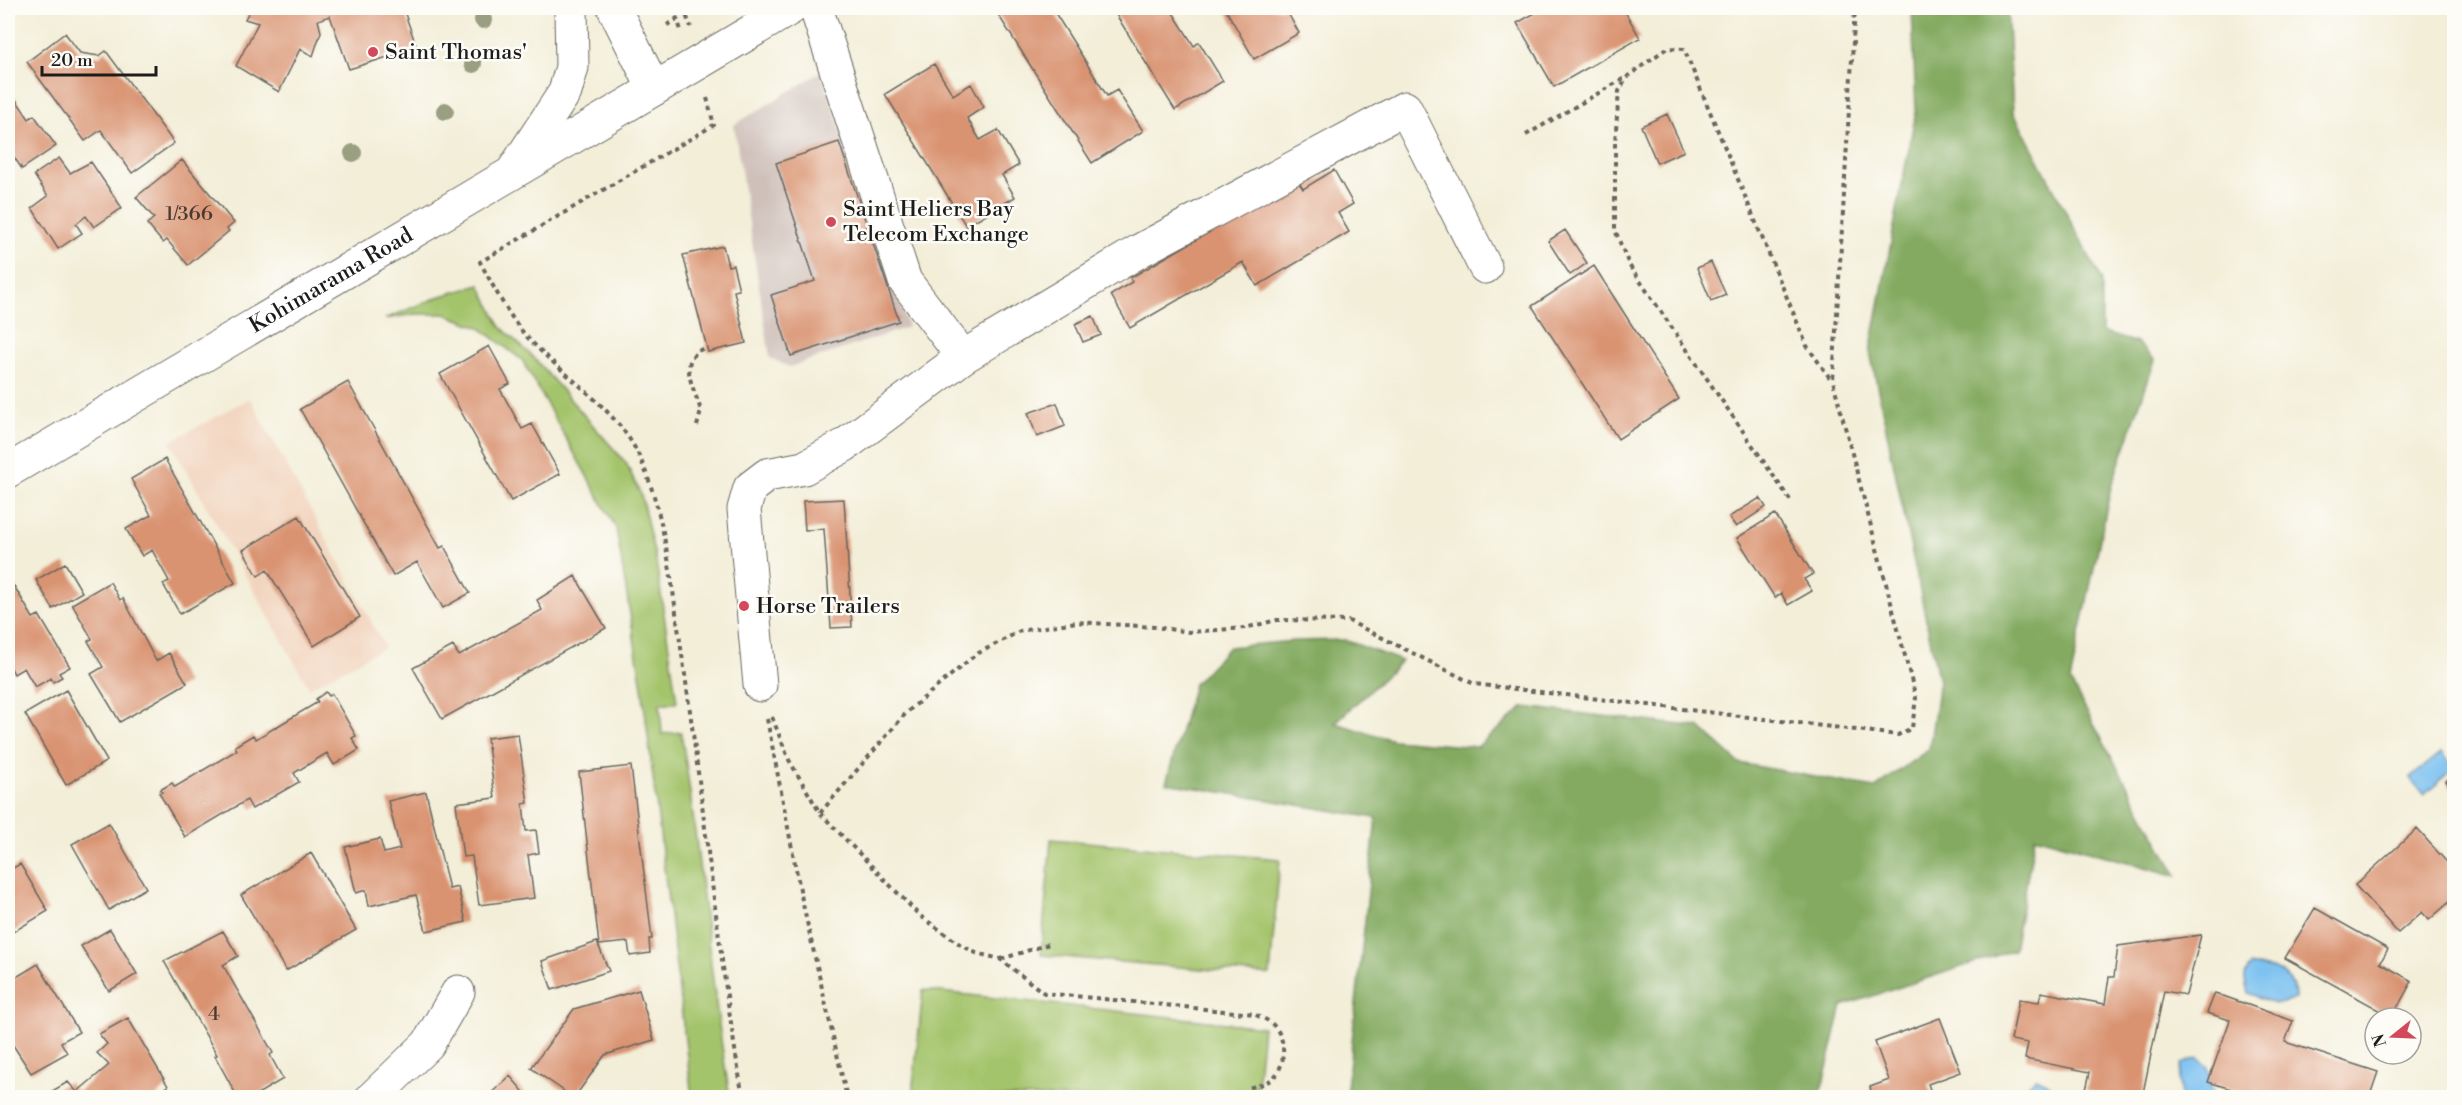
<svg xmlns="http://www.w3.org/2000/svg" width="2462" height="1105" viewBox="0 0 2462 1105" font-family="'Libre Bodoni',serif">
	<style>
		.built { fill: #f2d4be }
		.industrial { fill: #cfc0ba }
		.green { fill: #a4c46c; stroke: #607044; stroke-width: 1.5 }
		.forest { fill: #83aa60; stroke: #50633e; stroke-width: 1.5 }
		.water { fill: #78bff0; stroke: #4a6e86; stroke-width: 1.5 }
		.building { fill: #d99371 }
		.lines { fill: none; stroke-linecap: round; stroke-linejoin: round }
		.minor-casing { stroke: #67665e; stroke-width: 35 }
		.major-casing { stroke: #67665e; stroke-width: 35 }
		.path { stroke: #67665e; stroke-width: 4; stroke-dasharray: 4.5 4.5; stroke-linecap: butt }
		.minor { stroke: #fff; stroke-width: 33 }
		.major { stroke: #fff; stroke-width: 33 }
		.tree { fill: #9a9f82 }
		.poi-dot { fill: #d1495b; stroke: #fdfcf7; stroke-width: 2 }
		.labels { text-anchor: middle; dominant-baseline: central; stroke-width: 5; stroke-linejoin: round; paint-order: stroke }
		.number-label { font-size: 20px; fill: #4b3a31 }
		.poi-label { font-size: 22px; fill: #1c1c1c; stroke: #fdfcf7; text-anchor: start }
		.street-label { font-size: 22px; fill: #1c1c1c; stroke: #fdfcf7 }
	</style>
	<rect width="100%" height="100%" fill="#fdfcf7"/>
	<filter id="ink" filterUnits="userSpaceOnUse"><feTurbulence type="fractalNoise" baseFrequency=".0167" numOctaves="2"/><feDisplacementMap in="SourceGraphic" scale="12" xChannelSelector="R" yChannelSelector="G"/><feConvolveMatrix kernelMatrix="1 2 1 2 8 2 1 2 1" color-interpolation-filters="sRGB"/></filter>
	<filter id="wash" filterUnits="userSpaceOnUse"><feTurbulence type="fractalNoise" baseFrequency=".008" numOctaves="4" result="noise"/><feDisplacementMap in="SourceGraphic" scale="24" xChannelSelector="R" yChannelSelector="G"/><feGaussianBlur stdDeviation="1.35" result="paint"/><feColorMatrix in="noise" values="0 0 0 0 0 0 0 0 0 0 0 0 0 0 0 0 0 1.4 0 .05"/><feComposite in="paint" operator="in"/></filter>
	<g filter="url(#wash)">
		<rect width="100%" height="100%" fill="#f3eed8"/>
		<!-- built -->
		<path class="built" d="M250,398L385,647L309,688L170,442Z"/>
		<!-- industrial -->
		<path class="industrial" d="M821,72L908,327L789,367L770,358L734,125Z"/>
		<!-- green -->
		<path class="green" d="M480,285L501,327L533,357L626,463L641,495L656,561L677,702L660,704L662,734L681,732C701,854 709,977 730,1097H692L642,687L616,528L522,360L479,327L445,314H415L385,319L441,296Z
			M1051,839L1280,859L1270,975L1041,955Z
			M923,990L1263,1027L1256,1097H912Z"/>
		<!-- forest -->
		<path class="forest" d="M1912,8H2007L2013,111L2102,281V332L2137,343L2155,360L2111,487L2070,681L2177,876L2035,836L2014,950L1842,1006L1820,1097H1346L1376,818L1166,783L1194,684L1229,647L1293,641L1345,640L1402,661L1335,723L1393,740L1477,747L1524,707L1699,727L1739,763L1875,788L1929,749L1939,682L1870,352L1916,111Z"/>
		<!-- water -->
		<path class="water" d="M2442,752L2454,769L2424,795L2410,778Z
			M2251,966C2274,965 2295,974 2295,999L2274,1004L2248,993C2245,982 2242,975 2251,966Z
			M2198,1058L2208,1067L2210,1085L2216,1097L2181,1098L2179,1079L2182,1064Z
			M2036,1078C2050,1082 2057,1093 2071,1097H2025L2024,1088Z"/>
		<g id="blocks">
			<!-- building -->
			<path class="building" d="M251,8H403L417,48L349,69L330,16L318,20L321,32L313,56L300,49L279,92L236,66L258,23L245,19Z
				M994,8H1052L1107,96L1117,90L1143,131L1092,163Z
				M1112,8H1170L1194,46L1199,42L1223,81L1175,110Z
				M1225,8H1285L1299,33L1254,59Z
				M1544,8H1623L1640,38L1554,87L1517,23Z
				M65,33L80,53L99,56L106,51L174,143L132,173L101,130L85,141L27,62Z
				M934,64L953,95L971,84L984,107L967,118L980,140L998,130L1019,165L1002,175L1015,197L966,226L885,94Z
				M8,88L29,119L34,115L56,146L22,169L8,148Z
				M1667,114L1684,151L1657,163L1641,126Z
				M839,142L899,321L791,356L771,295L815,281L776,163Z
				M59,158L70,173L91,162L122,208L94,227L86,216L76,224L82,233L58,249L32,208L48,196L34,175Z
				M182,160L234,223L227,229L229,231L188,265L167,240L163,243L147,224L154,218L136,197Z
				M1334,170L1353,204L1338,213L1349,232L1257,286L1243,262L1130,328L1111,295L1132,282L1130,278L1298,181L1303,189Z
				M1565,230L1587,263L1570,275L1548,241Z
				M723,246L728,266L733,265L739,290L734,291L746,343L708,352L683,255Z
				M1711,262L1726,295L1711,301L1697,268Z
				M1594,266L1679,399L1618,439L1532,306Z
				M1093,316L1101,335L1083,342L1075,324Z
				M489,346L510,384L500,389L522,429L532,424L560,474L511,501L440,374Z
				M348,382L440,548L444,546L470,593L443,608L417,562L393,576L300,409Z
				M1057,403L1065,426L1037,437L1028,413Z
				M165,459L235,583L180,614L163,584L169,581L152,550L142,556L126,529L151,515L131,479Z
				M1760,498L1766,507L1736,527L1729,517Z
				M844,499L852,627L831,628L824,529L805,530L803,501Z
				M1775,514L1813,574L1804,579L1812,591L1788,605L1781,593L1775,598L1737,538Z
				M299,516L360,617L314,646L267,570L258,576L243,550Z
				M65,563L82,592L53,609L36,580Z
				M575,576L606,628L442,719L413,668L453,646L459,656L542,610L537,600Z
				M110,582L120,600L123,598L156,661L169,653L187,683L120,722L91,674L103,667L88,641L92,639L72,604Z
				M14,586L33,618L39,615L70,667L59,673L62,677L53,682L51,678L35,687L24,668L14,674L8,662V590Z
				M66,690L107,761L66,785L25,714Z
				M326,692L329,696L332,694L356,736L352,738L359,750L334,765L327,753L294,773L299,782L252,809L247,800L185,837L159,793L162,792L160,790L172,783L175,787L237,750L235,746L253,735L256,739L318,702L316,699Z
				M518,734L528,803L523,804L526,831L536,830L539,853L528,855L534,898L479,905L472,856L463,857L456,803L495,798L487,738Z
				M631,766L652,939H649L650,953L630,956L628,942L599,945L579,772Z
				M2454,775V792L2446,781Z
				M426,792L449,889L458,887L466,922L426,931L416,895L369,906L366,890L356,893L345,847L380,839L384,853L400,849L388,801Z
				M109,823L146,888L109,910L72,844Z
				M2417,829L2454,870V898L2429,920L2422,912L2398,933L2355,885Z
				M311,853L356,930L286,971L241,895Z
				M20,864L48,911L8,935V871Z
				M2315,908L2388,949L2380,963L2412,981L2392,1017L2285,958Z
				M110,929L137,974L109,991L81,946Z
				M223,931L238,956L223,965L273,1053L270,1055L283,1079L251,1098H238L215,1056L217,1055L164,961Z
				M2201,935L2186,995L2164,991L2142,1098H2124L2086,1090L2090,1072L2025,1059L2028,1043L2011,1040L2019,999L2039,1002L2041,992L2105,1004L2109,977H2114L2118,946Z
				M597,942L609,971L552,990L542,961Z
				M38,964L79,1032L61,1042L67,1053L31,1073L11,1042L8,1041V982Z
				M639,990L654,1040L605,1055L574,1098L531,1068L574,1009Z
				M2215,993L2293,1021L2285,1042L2378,1072L2369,1098H2261L2208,1082L2230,1020L2207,1013Z
				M128,1018L168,1086L155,1098H40L68,1082L77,1092L109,1065L97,1053L107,1044L99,1034Z
				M1940,1018L1961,1072L1928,1084L1933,1098H1873L1870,1087L1889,1080L1875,1042Z
				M510,1076L529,1098H486Z"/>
		</g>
	</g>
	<g filter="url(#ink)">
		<use href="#blocks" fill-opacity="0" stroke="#67665e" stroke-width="1.5"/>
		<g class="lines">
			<!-- minor casing -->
			<g class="minor-casing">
				<path id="minor" d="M816,8L905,281L963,357
					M760,685L744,509L750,488L767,475L804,468L845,445L963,357L1139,251L1405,108L1485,267
					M372,1098L428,1044L458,992"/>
			</g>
			<!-- major casing -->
			<g class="major-casing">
				<g id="major">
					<path d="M614,8L654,89"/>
					<path d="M515,168L565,92L572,67L571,8"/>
					<path id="s1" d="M8,471L791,8"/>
				</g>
			</g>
			<!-- path -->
			<path class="path" d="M673,8L681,30
				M683,8L691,27
				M667,25L679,18
				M707,98L714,125L480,262C495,289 508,316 529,339C564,377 618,409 640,458C668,521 672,593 683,661C704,806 718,953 743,1098
				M1526,135L1628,76
				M697,426L701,411C695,389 674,358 707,347
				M1790,500L1629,265L1615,230V142L1619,91L1628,76L1667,48L1684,49L1807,346L1832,381
				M772,717L789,760L820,813L919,915L961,945L976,953L1000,959L1044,993L1254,1014C1259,1017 1267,1019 1271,1023C1286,1035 1287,1062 1275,1076C1268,1084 1258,1085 1248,1088
				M767,719L802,900L847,1098
				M820,813L907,712L975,655L1020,631L1076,622L1155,627L1189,632L1245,628L1277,620L1349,621L1474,684L1898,735L1912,728L1916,698L1833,381L1855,8
				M1001,959L1049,944"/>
			<!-- minor -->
			<use href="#minor" class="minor"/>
			<!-- major -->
			<use href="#major" class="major"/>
		</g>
		<!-- trees -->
		<g class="tree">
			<circle cx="483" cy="20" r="9"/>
			<circle cx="473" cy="64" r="9"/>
			<circle cx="445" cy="111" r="9"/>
			<circle cx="353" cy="153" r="9"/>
		</g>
	</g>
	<!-- markers -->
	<g class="poi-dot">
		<circle cx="373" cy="52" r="6"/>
		<circle cx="831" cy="222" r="6"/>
		<circle cx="744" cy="606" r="6"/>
	</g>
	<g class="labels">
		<!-- number labels -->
		<g class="number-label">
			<text x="189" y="214">1/366</text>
			<text x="214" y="1014">4</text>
		</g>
		<!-- poi labels -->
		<g class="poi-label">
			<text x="385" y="52">Saint Thomas'</text>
			<text x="843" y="209">Saint Heliers Bay<tspan x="843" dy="25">Telecom Exchange</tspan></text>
			<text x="756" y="606">Horse Trailers</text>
		</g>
		<!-- street labels -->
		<g class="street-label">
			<text stroke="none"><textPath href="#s1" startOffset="375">Kohimarama Road</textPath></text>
		</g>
	</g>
	<!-- margin -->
	<rect width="2462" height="1105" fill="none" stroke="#fdfcf7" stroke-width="30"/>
	<!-- north arrow -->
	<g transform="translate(2393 1036) rotate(252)"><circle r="28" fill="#fdfcf7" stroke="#a3a29f" stroke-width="1.5"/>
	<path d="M0-4.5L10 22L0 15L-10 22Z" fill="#d1495b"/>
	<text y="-9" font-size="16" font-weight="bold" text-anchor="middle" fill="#1c1c1c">N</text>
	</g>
	<!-- scale -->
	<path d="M42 66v9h114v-9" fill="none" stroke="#1c1c1c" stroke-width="3"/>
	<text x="51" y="66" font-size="18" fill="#1c1c1c" stroke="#fdfcf7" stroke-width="4.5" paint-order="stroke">20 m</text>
</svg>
